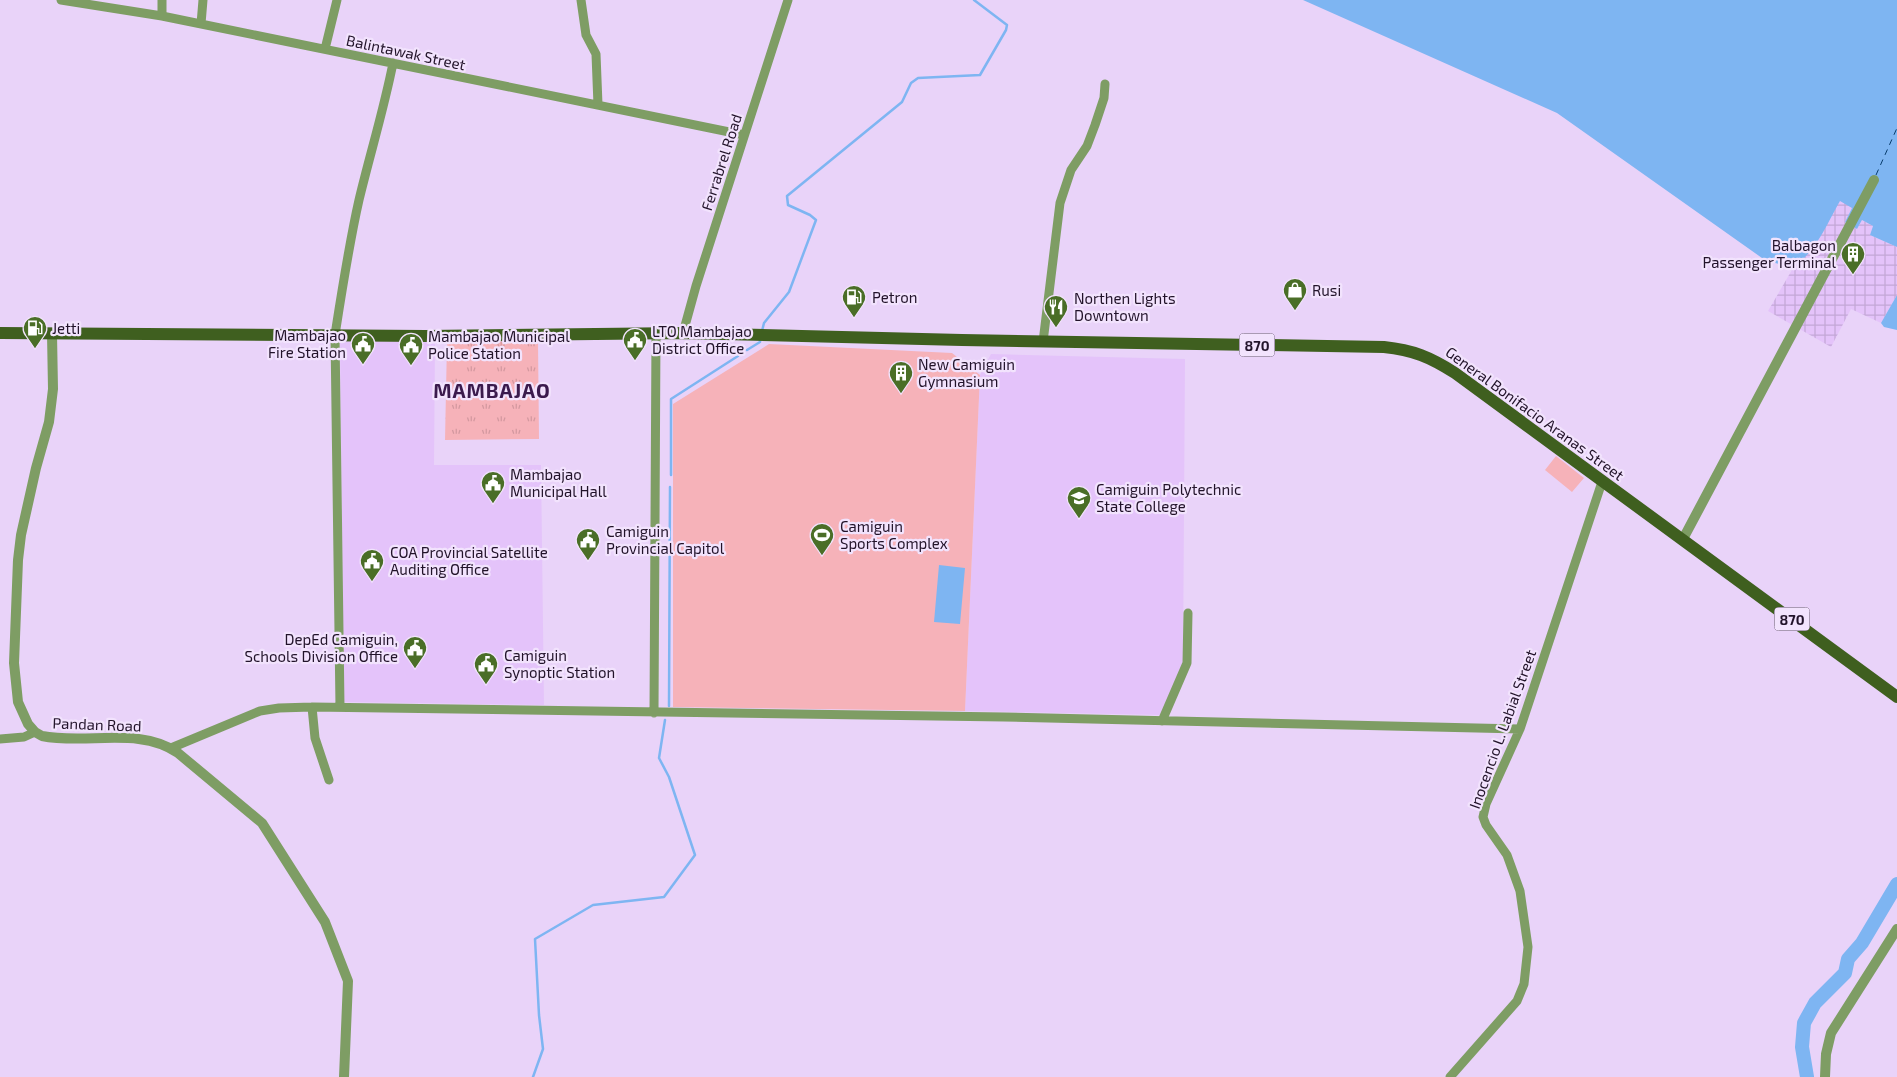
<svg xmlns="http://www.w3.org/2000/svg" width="1897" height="1077" viewBox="0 0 1897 1077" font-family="'Exo 2',sans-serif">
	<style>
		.built { fill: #e4c3fa }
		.industrial { fill: url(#industrial-grid) }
		.park { fill: url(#park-tufts) }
		.pitch { fill: #f6b2b9 }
		.water { fill: #7eb5f2 }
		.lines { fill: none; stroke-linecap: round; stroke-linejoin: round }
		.stream { stroke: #7eb5f2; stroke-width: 2.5 }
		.river { stroke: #7eb5f2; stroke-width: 14 }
		.ferry { stroke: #083c6c; stroke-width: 1; stroke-dasharray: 6 5; stroke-linecap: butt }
		.minor { stroke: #7e9d64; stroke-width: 9 }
		.tertiary { stroke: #7e9d64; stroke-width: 10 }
		.primary { stroke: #3f5f1f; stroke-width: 12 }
		.labels { text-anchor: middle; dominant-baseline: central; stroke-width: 4.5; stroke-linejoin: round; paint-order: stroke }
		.shield { fill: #f2e3fd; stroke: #605169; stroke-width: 1 }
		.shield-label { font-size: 14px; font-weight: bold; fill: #22132a }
		.street-label { font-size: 15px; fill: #22132a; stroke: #f2e3fd }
		.poi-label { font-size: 15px; fill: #22132a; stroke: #f2e3fd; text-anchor: start }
		.district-label { font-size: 20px; font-weight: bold; letter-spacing: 1px; fill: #3b1a4d; stroke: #f2e3fd }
	</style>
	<defs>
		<pattern id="industrial-grid" width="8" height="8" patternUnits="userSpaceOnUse" patternTransform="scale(1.25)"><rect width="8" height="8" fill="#e4c3fa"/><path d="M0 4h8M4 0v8" fill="none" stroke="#c3a7d6"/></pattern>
		<pattern id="park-tufts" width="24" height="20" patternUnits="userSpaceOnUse" patternTransform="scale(1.25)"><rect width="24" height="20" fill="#f6b2b9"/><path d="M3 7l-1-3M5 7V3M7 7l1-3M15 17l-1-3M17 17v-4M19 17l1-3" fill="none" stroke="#d3989f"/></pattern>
	</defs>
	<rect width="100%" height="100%" fill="#e9d3f9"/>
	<!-- built -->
	<path class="built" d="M340,341H435L434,465H541L544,705L344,702Z
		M991,354L1185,359L1183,662L1162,715L965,711L980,375Z"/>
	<!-- industrial -->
	<path class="industrial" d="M1840,200L1853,207L1845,222L1857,229L1862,220L1873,226L1870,235L1897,247V295L1881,323L1851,309L1831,347L1768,311L1796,263L1808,253L1816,243Z"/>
	<!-- park -->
	<path class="park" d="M538,341L539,439L445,440L447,342Z"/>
	<!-- pitch -->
	<path class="pitch" d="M769,344L952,353L980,375L965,711L673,707V404Z
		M1556,456L1584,478L1572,492L1545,470Z"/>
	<!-- water -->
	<path class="water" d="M1303,0H1897V247L1870,235L1873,226L1862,220L1857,229L1845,222L1852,208L1840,201C1830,218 1814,256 1796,263C1785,268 1772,262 1762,258L1557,113Z
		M1897,295V330L1884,327L1881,323Z
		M939,565L965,568L960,624L934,622Z"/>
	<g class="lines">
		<!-- stream -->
		<path class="stream" d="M762,331L764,323L789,292L816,220L810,215L788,205L787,196L902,102L911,83L918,78L980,75L1006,30L1007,25L974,0
			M747,350L760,342V338
			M671,475V399L738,356
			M669,706L670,487
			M533,1077L543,1049L539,1015L535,939L593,905L664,897L695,855L669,777L659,758L665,720"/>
		<!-- river -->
		<path class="river" d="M1807,1077L1802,1047L1804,1023L1815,1003L1845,973L1848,959L1862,943L1897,884"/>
		<!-- ferry -->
		<path class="ferry" d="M1876,175L1897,128"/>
		<!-- minor -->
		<path class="minor" d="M61,0L162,16L744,135
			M581,0L586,35L596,54L598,105
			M162,16V0
			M201,24L203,0
			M325,49L337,0
			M683,333L696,286L788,0
			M1043,342L1060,203L1071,170L1087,146L1095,125L1104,98L1105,84
			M312,707L315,738L329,780
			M340,707L335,335C342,290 349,244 359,200C370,154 384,109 393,63
			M654,713L656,333
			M1162,721L1187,663L1188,613
			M0,739L24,737L35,732
			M171,748L260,711L279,708L312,707L1004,717L1520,729
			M1450,1077L1517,1001L1524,984L1528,947L1520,891L1507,855L1486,825L1483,817L1486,804L1520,729L1602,482"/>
		<!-- tertiary -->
		<path class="tertiary" d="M52,334L53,389L49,422L36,468L21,535L18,560L14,663L18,702L28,724L35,732L42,736C86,745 140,726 178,753L262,823L325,922L348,981L344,1077
			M1683,539L1874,180
			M1825,1077L1826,1054L1831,1033L1897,929"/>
		<!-- primary -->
		<path class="primary" d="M0,333L426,336L683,333L962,340L1384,347C1413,350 1430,357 1455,373L1897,697"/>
	</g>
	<!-- icons -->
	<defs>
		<g id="building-pin" transform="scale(1.25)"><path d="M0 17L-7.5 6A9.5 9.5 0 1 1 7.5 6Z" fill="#4a6e27" stroke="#f2e3fd"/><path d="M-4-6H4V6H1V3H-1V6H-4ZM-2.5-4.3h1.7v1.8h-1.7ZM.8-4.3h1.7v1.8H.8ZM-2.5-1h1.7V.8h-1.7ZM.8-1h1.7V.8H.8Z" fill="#fff"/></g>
		<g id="shop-pin" transform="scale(1.25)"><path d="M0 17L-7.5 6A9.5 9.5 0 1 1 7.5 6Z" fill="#4a6e27" stroke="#f2e3fd"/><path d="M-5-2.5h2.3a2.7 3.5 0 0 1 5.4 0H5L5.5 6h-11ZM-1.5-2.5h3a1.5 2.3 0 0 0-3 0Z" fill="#fff"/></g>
		<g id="fuel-pin" transform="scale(1.25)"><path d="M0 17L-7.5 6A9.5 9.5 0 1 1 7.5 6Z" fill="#4a6e27" stroke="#f2e3fd"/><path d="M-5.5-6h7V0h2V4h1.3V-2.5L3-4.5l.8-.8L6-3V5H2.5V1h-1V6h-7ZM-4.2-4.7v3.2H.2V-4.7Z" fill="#fff"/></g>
		<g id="restaurant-pin" transform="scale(1.25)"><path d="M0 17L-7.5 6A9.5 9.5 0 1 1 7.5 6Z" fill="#4a6e27" stroke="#f2e3fd"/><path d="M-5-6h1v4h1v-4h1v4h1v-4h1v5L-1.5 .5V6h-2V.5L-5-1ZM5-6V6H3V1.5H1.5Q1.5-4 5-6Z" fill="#fff"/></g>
		<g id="civic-pin" transform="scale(1.25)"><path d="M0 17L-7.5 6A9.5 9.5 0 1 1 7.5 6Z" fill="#4a6e27" stroke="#f2e3fd"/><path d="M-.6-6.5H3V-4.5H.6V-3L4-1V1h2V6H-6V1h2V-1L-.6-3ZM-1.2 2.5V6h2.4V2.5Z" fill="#fff"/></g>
		<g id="university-pin" transform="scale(1.25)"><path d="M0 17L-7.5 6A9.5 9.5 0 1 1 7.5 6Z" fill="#4a6e27" stroke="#f2e3fd"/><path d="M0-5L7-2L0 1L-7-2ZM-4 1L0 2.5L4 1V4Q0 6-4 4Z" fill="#fff"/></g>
		<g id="stadium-pin" transform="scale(1.25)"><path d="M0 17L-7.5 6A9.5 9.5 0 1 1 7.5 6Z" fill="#4a6e27" stroke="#f2e3fd"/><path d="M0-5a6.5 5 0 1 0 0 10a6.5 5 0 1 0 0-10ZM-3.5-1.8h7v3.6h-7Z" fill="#fff"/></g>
	</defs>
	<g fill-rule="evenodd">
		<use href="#building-pin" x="1853" y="254"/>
		<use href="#shop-pin" x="1295" y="290"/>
		<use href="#fuel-pin" x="854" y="297"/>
		<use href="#restaurant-pin" x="1056" y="307"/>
		<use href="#fuel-pin" x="35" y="328"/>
		<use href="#civic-pin" x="635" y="340"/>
		<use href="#civic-pin" x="363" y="344"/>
		<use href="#civic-pin" x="411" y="345"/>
		<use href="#building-pin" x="901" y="373"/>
		<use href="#civic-pin" x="493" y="483"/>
		<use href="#university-pin" x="1079" y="498"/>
		<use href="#stadium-pin" x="822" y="535"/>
		<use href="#civic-pin" x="588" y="540"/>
		<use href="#civic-pin" x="372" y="561"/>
		<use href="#civic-pin" x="415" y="648"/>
		<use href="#civic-pin" x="486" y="664"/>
	</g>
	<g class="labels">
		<!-- shield labels -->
		<g class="shield">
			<rect x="1239.5" y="333.5" width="35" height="23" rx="4"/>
			<rect x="1774.5" y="607.5" width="35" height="23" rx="4"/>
		</g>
		<g class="shield-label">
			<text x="1257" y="345">870</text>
			<text x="1792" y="619">870</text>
		</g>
		<!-- street labels -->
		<g class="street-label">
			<text transform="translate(406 52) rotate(12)">Balintawak Street</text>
			<text transform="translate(721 162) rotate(-72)">Ferrabrel Road</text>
			<text transform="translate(1535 413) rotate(36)">General Bonifacio Aranas Street</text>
			<text transform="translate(97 724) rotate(2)">Pandan Road</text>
			<text transform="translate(1502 729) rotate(-70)">Inocencio L. Labial Street</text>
		</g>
		<!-- poi labels -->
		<g class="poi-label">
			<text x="1836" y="245" text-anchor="end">Balbagon<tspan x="1836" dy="17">Passenger Terminal</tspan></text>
			<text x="1312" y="290">Rusi</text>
			<text x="872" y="297">Petron</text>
			<text x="1074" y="298">Northen Lights<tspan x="1074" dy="17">Downtown</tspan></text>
			<text x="52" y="328">Jetti</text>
			<text x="652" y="331">LTO Mambajao<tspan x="652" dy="17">District Office</tspan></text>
			<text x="346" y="335" text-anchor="end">Mambajao<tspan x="346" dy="17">Fire Station</tspan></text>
			<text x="428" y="336">Mambajao Municipal<tspan x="428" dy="17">Police Station</tspan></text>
			<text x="918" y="364">New Camiguin<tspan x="918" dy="17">Gymnasium</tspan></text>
			<text x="510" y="474">Mambajao<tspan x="510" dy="17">Municipal Hall</tspan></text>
			<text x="1096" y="489">Camiguin Polytechnic<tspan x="1096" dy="17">State College</tspan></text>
			<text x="840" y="526">Camiguin<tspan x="840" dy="17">Sports Complex</tspan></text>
			<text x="606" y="531">Camiguin<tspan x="606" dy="17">Provincial Capitol</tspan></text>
			<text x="390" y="552">COA Provincial Satellite<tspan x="390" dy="17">Auditing Office</tspan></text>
			<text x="398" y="639" text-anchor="end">DepEd Camiguin,<tspan x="398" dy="17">Schools Division Office</tspan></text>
			<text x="504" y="655">Camiguin<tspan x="504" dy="17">Synoptic Station</tspan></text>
		</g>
		<!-- district labels -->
		<g class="district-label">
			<text x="492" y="390">MAMBAJAO</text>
		</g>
	</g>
</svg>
